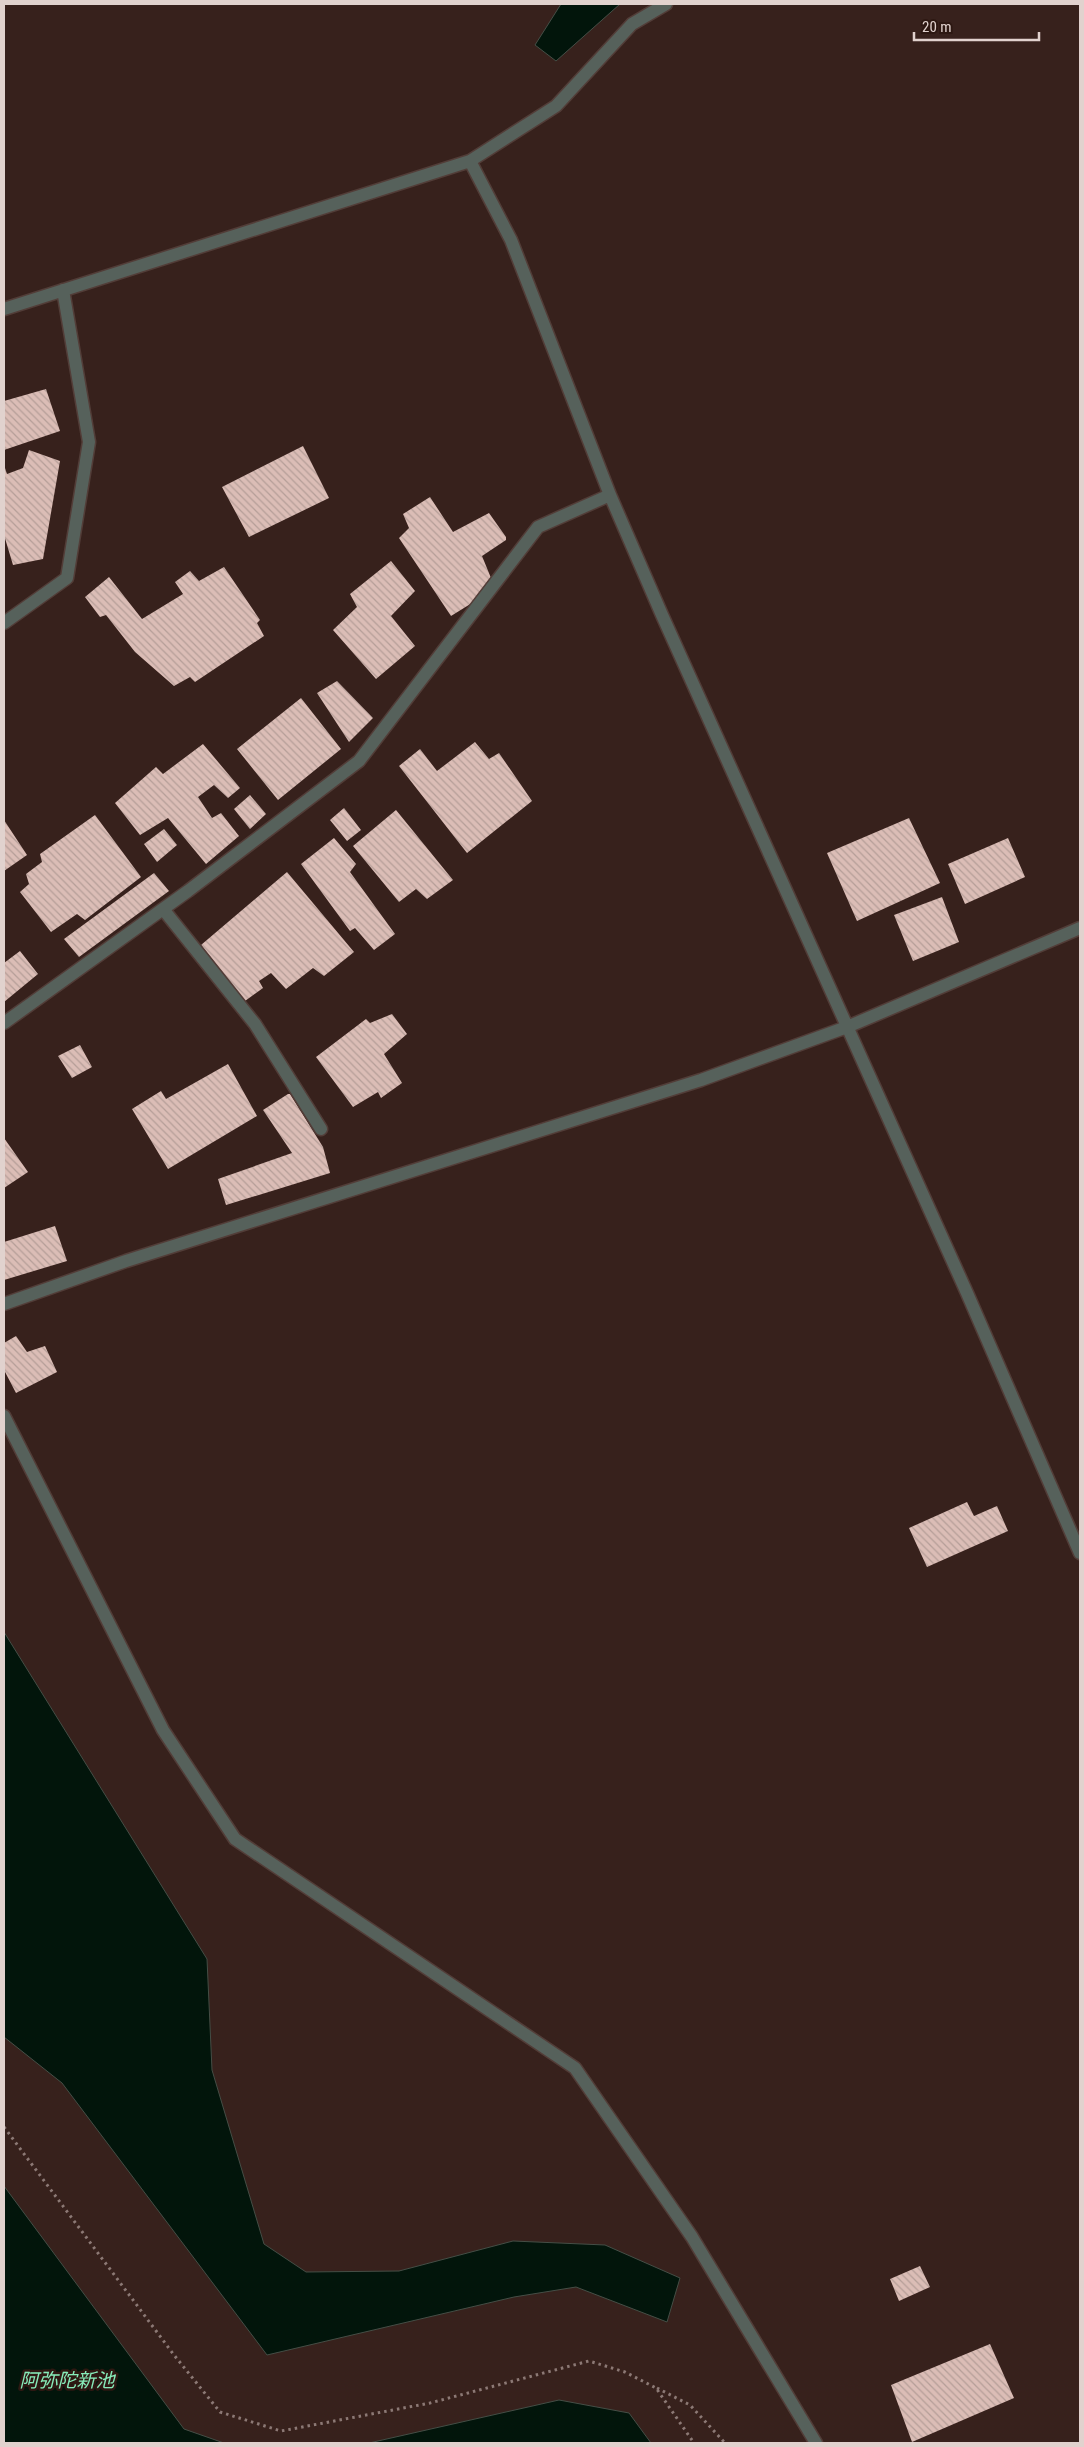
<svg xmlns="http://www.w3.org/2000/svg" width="1084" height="2447" viewBox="0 0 1084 2447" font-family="'Roboto Condensed','Noto Sans JP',sans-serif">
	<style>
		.water { fill: #02150b; stroke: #454e46 }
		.building { fill: url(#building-back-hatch) }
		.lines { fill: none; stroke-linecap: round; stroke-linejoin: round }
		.minor-casing { stroke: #523d38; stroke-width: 15 }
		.path { stroke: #8c7975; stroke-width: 3; stroke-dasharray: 2.5 4; stroke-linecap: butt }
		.minor { stroke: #56615b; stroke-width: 12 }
		.labels { text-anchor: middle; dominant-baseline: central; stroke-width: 5; stroke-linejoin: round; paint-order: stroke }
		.water-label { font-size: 19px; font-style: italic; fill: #87ebb9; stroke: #2d1812 }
	</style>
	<defs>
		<pattern id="building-back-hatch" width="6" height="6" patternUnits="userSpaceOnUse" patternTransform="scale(1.25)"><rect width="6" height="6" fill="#dbbdb6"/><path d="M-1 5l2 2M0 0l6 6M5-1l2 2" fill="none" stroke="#b59e98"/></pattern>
	</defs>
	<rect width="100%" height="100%" fill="#37211c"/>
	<!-- water -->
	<path class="water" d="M561,4H620L556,61L535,45Z
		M4,1632L207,1959L212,2070L264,2244L306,2272L399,2271L513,2241L605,2245L680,2278L667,2322L576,2287L514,2297L267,2355L62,2083L4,2037Z
		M4,2186L184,2429L224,2443H4Z
		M559,2400L629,2413L651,2443H369Z"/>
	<!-- building -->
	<path class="building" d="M46,389L60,431L4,450V401Z
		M303,446L329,498L249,537L222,487Z
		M29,450L60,461L43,559L13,565L4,535V465L7,474L23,468Z
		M430,497L453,532L489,513L506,537V540L482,556L491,578L472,603L451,616L399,538L409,528L403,514Z
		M391,561L415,591L391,616L415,646L376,679L333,630L357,607L350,594Z
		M224,567L260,620L257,623L264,636L195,682L190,677L174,686L135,652L106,615L100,617L85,597L109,577L142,619L183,594L175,582L190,571L199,581Z
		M337,681L373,718L349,742L317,693Z
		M301,698L341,749L278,800L237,749Z
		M475,742L489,759L499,753L532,801L467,853L399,766L420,749L437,771Z
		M203,744L240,788L228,798L214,785L198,797L212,818L221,813L239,836L206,864L168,818L140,835L115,803L156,767L163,774Z
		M250,795L266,814L250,829L234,809Z
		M344,808L361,830L347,841L330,820Z
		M396,810L453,880L427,899L416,889L399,902L353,846Z
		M95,815L141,877L85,920L77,914L51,932L20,892L29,884L26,874L42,862L40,854Z
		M909,818L940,883L857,921L827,853Z
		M4,820L27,855L4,871Z
		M164,829L177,845L157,862L144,844Z
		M334,838L356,864L350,872L395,934L374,950L355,928L350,931L301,864Z
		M1008,838L1025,877L965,904L948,864Z
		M287,872L354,952L324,976L313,968L286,989L271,973L259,981L263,988L245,1001L201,945Z
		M154,873L169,891L79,957L64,939Z
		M942,897L959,942L913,961L894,915Z
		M20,951L38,974L4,1002V963Z
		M392,1014L407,1034L384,1054L402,1083L381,1098L378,1092L353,1107L316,1057L366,1019L370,1023Z
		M80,1045L92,1067L72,1078L58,1056Z
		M228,1064L257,1116L168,1169L132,1109L161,1091L166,1099Z
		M288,1094H290L323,1147L330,1173L226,1205L218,1179L292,1153L263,1110Z
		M4,1138L28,1172L4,1188Z
		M55,1226L67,1261L4,1280V1242Z
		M16,1336L27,1352L45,1346L57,1372L16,1393L4,1370V1343Z
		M967,1502L974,1516L997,1506L1008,1531L927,1567L909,1528Z
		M920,2266L930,2287L899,2301L890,2279Z
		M990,2344L1014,2398L912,2442L891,2385Z"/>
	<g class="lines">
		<!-- minor casing -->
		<g class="minor-casing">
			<path id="minor" d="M470,161L511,240L610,495L662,615L967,1293L1080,1553
				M4,309L470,161L556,106L632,24L666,4
				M4,623L67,578L89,442L63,290
				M163,909L255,1024L321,1129
				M4,1023L188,891L359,761L538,527L610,495
				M4,1304L126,1261L701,1080L847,1027L1080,928
				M4,1416L163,1730L235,1839L575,2068L692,2237L816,2443"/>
		</g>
		<!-- path -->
		<path class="path" d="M4,2127L174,2355L220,2412L281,2431L430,2403L589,2361L625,2372L656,2388L694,2443
			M657,2388L690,2405L725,2443"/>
		<!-- minor -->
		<use href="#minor" class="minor"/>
	</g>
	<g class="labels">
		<!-- water labels -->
		<g class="water-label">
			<text x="67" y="2380">阿弥陀新池</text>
		</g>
	</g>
	<!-- border -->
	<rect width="1084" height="2447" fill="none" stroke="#e1d2ce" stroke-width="10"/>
	<!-- scale -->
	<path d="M914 32v8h125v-8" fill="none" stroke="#e1d2ce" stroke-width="2.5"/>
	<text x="922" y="32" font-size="15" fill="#e1d2ce" stroke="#2d1812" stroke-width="4" paint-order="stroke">20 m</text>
</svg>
